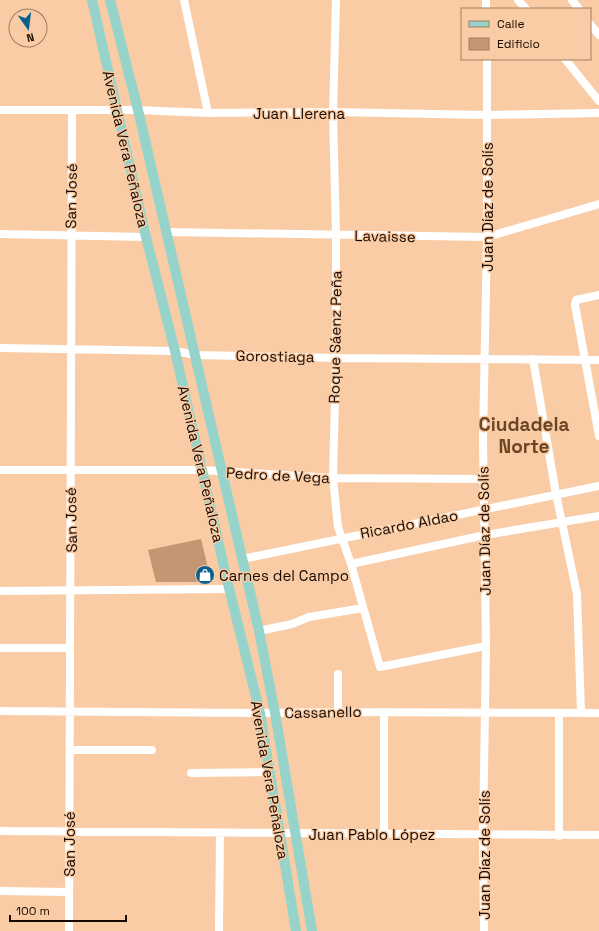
<svg xmlns="http://www.w3.org/2000/svg" width="599" height="931" viewBox="0 0 599 931" font-family="'Space Grotesk',sans-serif">
	<style>
		.building { fill: #c29772 }
		.lines { fill: none; stroke-linecap: round; stroke-linejoin: round }
		.minor { stroke: #fff; stroke-width: 8 }
		.major { stroke: #96d3ca; stroke-width: 10 }
		.labels { text-anchor: middle; dominant-baseline: central; stroke-width: 3; stroke-linejoin: round; paint-order: stroke }
		.street-label { font-size: 15px; fill: #180900; stroke: #f9cca5 }
		.poi-label { font-size: 15px; fill: #180900; stroke: #f9cca5; text-anchor: start }
		.district-label { font-size: 19px; font-weight: bold; fill: #6c4621; stroke: #f9cca5 }
	</style>
	<rect width="100%" height="100%" fill="#f9cca5"/>
	<!-- building -->
	<path class="building" d="M201,539L210,576L206,582H156L148,550Z"/>
	<g class="lines">
		<!-- minor -->
		<path class="minor" d="M184,0L208,113
			M336,0L333,112L336,235V358L333,478L338,527L351,564L380,667L486,646
			M486,0V9
			M518,0L526,9
			M572,0L579,9
			M590,24L599,35
			M565,59L599,101
			M0,110H138L208,113L333,112L487,115L599,113
			M166,232L487,237L599,204
			M0,234L146,237
			M599,295L576,300L575,305L599,436
			M0,348L175,351L195,355L336,358L599,360
			M533,359L556,494L577,594L581,713
			M0,470H201L333,478L484,479
			M242,559L599,486
			M351,564L485,535L599,516
			M0,591L229,589
			M259,631L292,624L309,617L363,608
			M0,648H70
			M0,711L260,713L338,712L599,713
			M338,712V674
			M384,712V834
			M559,713V836
			M70,750H152
			M191,773L270,772
			M0,831L599,835
			M0,891L69,892
			M69,931L72,110
			M219,931L220,833
			M484,931L483,835L486,646L483,439L487,237V59"/>
		<!-- major -->
		<path class="major" d="M92,0L146,237L175,351L227,580L260,713L296,931
			M110,0L138,110L259,631L275,713L312,931"/>
	</g>
	<!-- icons -->
	<defs>
		<g id="shop-disc" transform="scale(1)"><circle r="9.5" fill="#085f90" stroke="#f9cca5"/><path d="M-5-2.5h2.3a2.7 3.5 0 0 1 5.4 0H5L5.5 6h-11ZM-1.5-2.5h3a1.5 2.3 0 0 0-3 0Z" fill="#fff"/></g>
	</defs>
	<g fill-rule="evenodd">
		<use href="#shop-disc" x="205" y="575"/>
	</g>
	<g class="labels">
		<!-- street labels -->
		<g class="street-label">
			<text x="299" y="113">Juan Llerena</text>
			<text transform="translate(126 149) rotate(77)">Avenida Vera Peñaloza</text>
			<text transform="translate(71 196) rotate(-89)">San José</text>
			<text transform="translate(487 207) rotate(-90)">Juan Díaz de Solís</text>
			<text transform="translate(385 236) rotate(1)">Lavaisse</text>
			<text transform="translate(335 337) rotate(-89)">Roque Sáenz Peña</text>
			<text transform="translate(275 356) rotate(1)">Gorostiaga</text>
			<text transform="translate(201 464) rotate(77)">Avenida Vera Peñaloza</text>
			<text transform="translate(278 475) rotate(3)">Pedro de Vega</text>
			<text transform="translate(71 520) rotate(-91)">San José</text>
			<text transform="translate(409 524) rotate(-11)">Ricardo Aldao</text>
			<text transform="translate(484 531) rotate(-91)">Juan Díaz de Solís</text>
			<text transform="translate(323 712) rotate(-1)">Cassanello</text>
			<text transform="translate(270 780) rotate(80)">Avenida Vera Peñaloza</text>
			<text x="372" y="834">Juan Pablo López</text>
			<text transform="translate(69 844) rotate(-90)">San José</text>
			<text transform="translate(484 855) rotate(-90)">Juan Díaz de Solís</text>
		</g>
		<!-- poi labels -->
		<g class="poi-label">
			<text x="219" y="575">Carnes del Campo</text>
		</g>
		<!-- district labels -->
		<g class="district-label">
			<text x="524" y="424">Ciudadela<tspan x="524" dy="22">Norte</tspan></text>
		</g>
	</g>
	<!-- legend -->
	<rect x="461" y="8" width="130" height="52" fill="#f9cca5" stroke="#9f7e63"/>
	<rect x="469" y="21" width="20" height="6" fill="#96d3ca" stroke="#9f7e63"/>
	<text x="497" y="28" font-size="12" fill="#180900">Calle</text>
	<rect x="469" y="38" width="20" height="12" fill="#c29772" stroke="#9f7e63"/>
	<text x="497" y="48" font-size="12" fill="#180900">Edificio</text>
	<!-- north arrow -->
	<g transform="translate(28 28) rotate(166)"><circle r="19" fill="#f9cca5" stroke="#9f7e63"/>
	<path d="M0-3L7 15L0 10L-7 15Z" fill="#085f90"/>
	<text y="-6" font-size="11" font-weight="bold" text-anchor="middle" fill="#180900">N</text>
	</g>
	<!-- scale -->
	<path d="M10 915v6h116v-6" fill="none" stroke="#180900" stroke-width="2"/>
	<text x="16" y="915" font-size="12" fill="#180900" stroke="#f9cca5" stroke-width="3" paint-order="stroke">100 m</text>
</svg>
